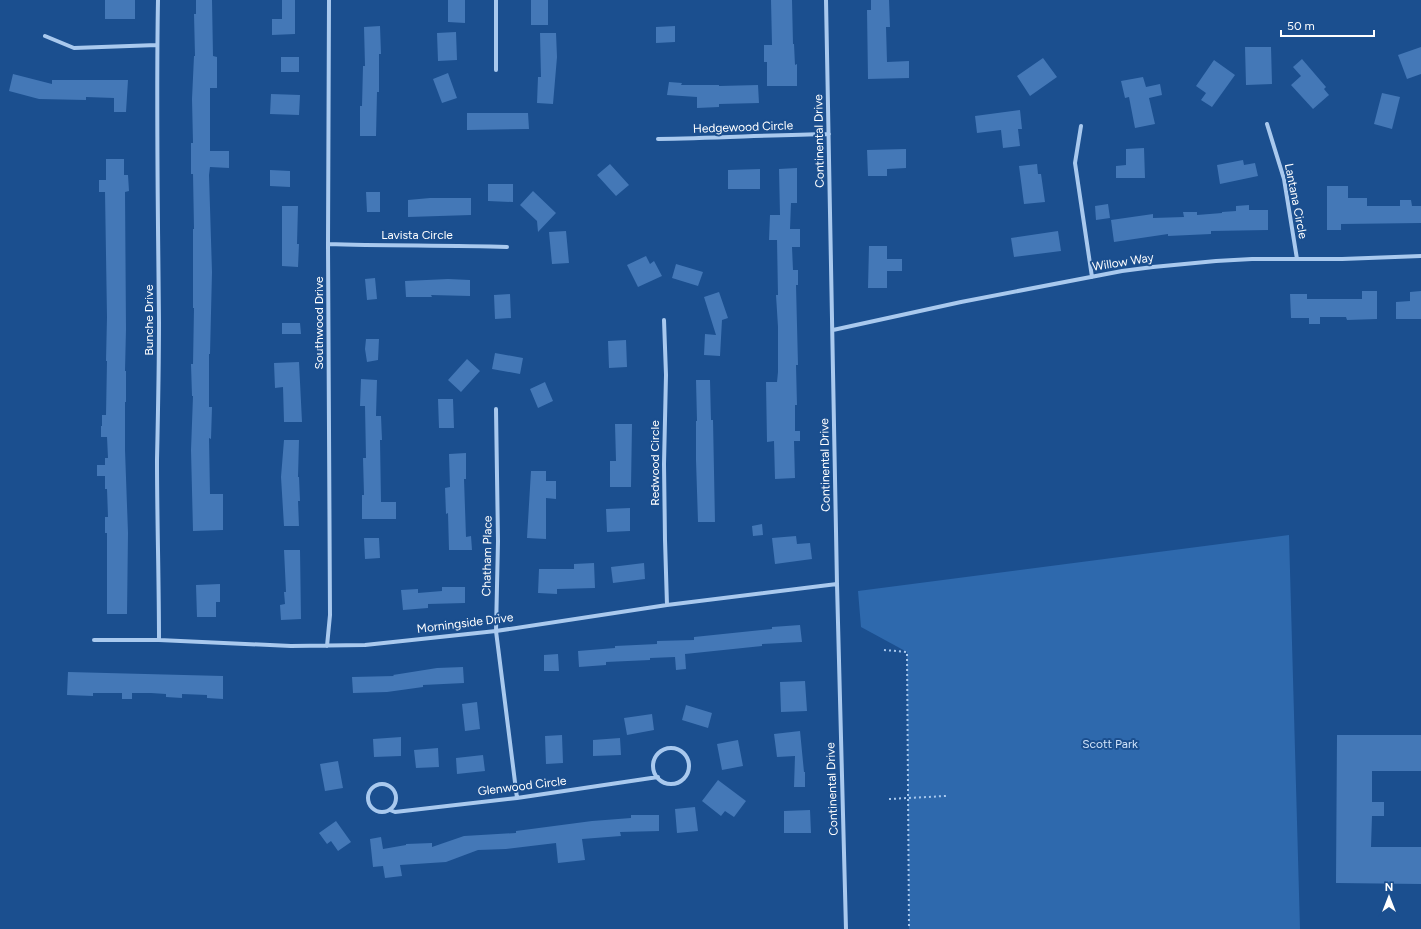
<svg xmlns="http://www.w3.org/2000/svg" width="1421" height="929" viewBox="0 0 1421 929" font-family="Figtree,sans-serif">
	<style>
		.green { fill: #2e69ad }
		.building { fill: #4478b7 }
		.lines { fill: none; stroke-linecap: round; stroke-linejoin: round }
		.path { stroke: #a9c9ee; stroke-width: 2; stroke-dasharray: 2 3; stroke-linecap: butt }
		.street { stroke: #a9c9ee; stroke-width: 4 }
		.labels { text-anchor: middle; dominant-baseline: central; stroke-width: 4; stroke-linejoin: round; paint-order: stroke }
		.street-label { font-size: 12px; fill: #fff; stroke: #1b4f8f }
		.park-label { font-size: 12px; fill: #cfe3fa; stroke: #1b4f8f }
	</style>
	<rect width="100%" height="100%" fill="#1b4f8f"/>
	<!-- green -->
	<path class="green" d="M1289,535L1300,929H909L907,652L861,627L858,591Z"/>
	<!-- building -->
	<path class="building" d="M105,0H135V19H105Z
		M196,0H212L213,56L217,57V88H210V151H229V168L210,167L209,175L212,272L210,354H209V407H212L211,439L209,438L210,494H223V530L193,531L191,450L193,396H192L191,364H193L194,308H193V229H194L193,174H191V143H193L192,99L194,56H195L194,14H196Z
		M282,0H295V34L272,35V19H282Z
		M448,0H465V23L448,22Z
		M531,0H548V25H531Z
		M771,0H792L793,44H794L795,65L797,64V86H767V62H764V45H772Z
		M871,0H889L890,27H886L887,62L909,61V78L868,79L867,10H871Z
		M380,26L381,54H379V92H377L376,136H360V106H362L363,66H365L364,27Z
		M675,26V42L656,43V27Z
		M456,32L457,60L438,61L437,33Z
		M540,33H556L557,57L553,104L537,103L538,77H541Z
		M1245,47H1271L1272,84L1246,85Z
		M1421,47V74L1407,79L1398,55Z
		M281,57H299V72H281Z
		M1043,58L1057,77L1030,96L1017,76Z
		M1302,59L1326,87L1324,89L1329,95L1313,109L1291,85L1301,76L1293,67Z
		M1214,60L1235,75L1212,107L1201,100L1206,93L1196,86Z
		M448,73L457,98L442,103L433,79Z
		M13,74L52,84V80H128L126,112H114V98L86,97V100L39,99L9,91Z
		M1143,77L1146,87L1160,84L1162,95L1149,98L1155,124L1135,128L1129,97L1125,98L1121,81Z
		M669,82L682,83L681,85H719V86L758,85L759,103L719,104V107L697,108V97L667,95Z
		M1382,93L1400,97L1392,129L1374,124Z
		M271,94L300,95L299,115L270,114Z
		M1020,110L1022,129H1018L1020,146L1003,148L1001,130L977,133L975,116Z
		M467,113H528L529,129L467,130Z
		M1144,148L1145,178H1116V166L1126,165V149Z
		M906,149V168L887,169V176H868L867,150Z
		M106,159H124V175H128L129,191L125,192L126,329L125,371H126V402H125V450L128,533L127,614H107V533H105V517H108L107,489H105V476H97V465H105V458H108L107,437H101V426H102V415H106L107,361H106L107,317L105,192H99V180H106Z
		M1243,160L1244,165L1255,163L1258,176L1220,184L1217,165Z
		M610,164L629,185L616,196L597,175Z
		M1037,164L1038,174H1041L1045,202L1024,204L1019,166Z
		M797,168V203H791L790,229H800V247H792L793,270H798V285H796L798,365H796L797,405H795V431H800V441H794L795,478L775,479L774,441L767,442L766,382H777L778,372V327L776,295H778L777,240H769L770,215H780L779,169Z
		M760,169V189H728V170Z
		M270,170L290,171V187L270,186Z
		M488,184H513V202L488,201Z
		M1327,186H1348V198H1367V206H1400V200H1411L1412,206H1421V223L1341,224V230H1327Z
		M533,191L556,213L538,232L537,221L520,205Z
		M366,192H380V212H367Z
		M430,198H471V215L408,217V200Z
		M1108,204L1110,218L1096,220L1095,206Z
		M1249,205V210H1268V230L1211,231V234L1168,236V234L1114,242L1111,220L1153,214V218L1184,217L1183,212H1197V215L1222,213V212L1236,211V206Z
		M282,206H298L297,244H299L298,267L282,266Z
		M566,231L569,263L552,264L549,232Z
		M1058,231L1061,251L1014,257L1011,238Z
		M869,246H887V259H902V271H887V288H868Z
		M646,256L650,264L654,261L662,276L638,287L627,265Z
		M676,264L703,272L698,286L672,278Z
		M375,278L377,299L367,300L365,279Z
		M448,279L470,280V296L431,295L432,297H406L405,281Z
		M1362,291H1377V319L1347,320L1346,317H1320V324H1309V318H1291L1290,294H1307V299H1362Z
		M1421,291V319H1396V302L1410,301V292Z
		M719,292L728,318L722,320L720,356L704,355L705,334L716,335L704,297Z
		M510,294L511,318L495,319L494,295Z
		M282,323H300L301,334H282Z
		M366,339H379L378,360L367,362L365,349Z
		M626,340L627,367L609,368L608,341Z
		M495,353L523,358L520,374L492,369Z
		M467,359L480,371L461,392L448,380Z
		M299,362L302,422H284L283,387L275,388L274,363Z
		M361,379L377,380L376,416H381L382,440H380L381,502H396V519H362V495H364L363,458H366L365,406H360Z
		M696,380H710L711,420H713L715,522H698L696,460V421H697Z
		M545,382L553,401L538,408L530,389Z
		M438,399H453L454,428H439Z
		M615,424H632L631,487H610V461H616Z
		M284,440H299L298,477H299L300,501H298L299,526H284L281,477Z
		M466,453V479H464L466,537L471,536L472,550H449L448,513L446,514L445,488L450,487L449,454Z
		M531,471H546V481H556V499L546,498V539L527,538Z
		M630,508V531L607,532L606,509Z
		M762,524L763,535L753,536L752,526Z
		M796,536L797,544L810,543L812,559L775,564L772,538Z
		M364,538H379L380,558L365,559Z
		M284,550H300L301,619L281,620L280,605L285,604L284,592H286Z
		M594,563L595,588L557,589V594L538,593L539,569H574V564Z
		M644,563L645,579L613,583L611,567Z
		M220,584V602H216V617H197L196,585Z
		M442,587H465V603L428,604V608L403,610L401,590L418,589V593L442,591Z
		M800,625L802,642L762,644V646L685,654L686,669L676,670L675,657L650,658V660L606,662V665L579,667L578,651L615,648V646L657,644V641L694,640V637L772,629V627Z
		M558,654L559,671H544V655Z
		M463,667L464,683L423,685V687L387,692L353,693L352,677L394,676L393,675L437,668Z
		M68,672L223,676V699L207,698V695L182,694V698L166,697V694L151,693H132V699H122V693H93V696L67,695Z
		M805,681L807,711L781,712L780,682Z
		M477,702L480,729L465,731L462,704Z
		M686,705L712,713L708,728L682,720Z
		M652,714L654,730L627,735L624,718Z
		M800,731L804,772H805V787H794L795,756L777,757L774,734Z
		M562,735L563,763L546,764L545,736Z
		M1337,735H1421V771H1372V802H1384V816H1372L1371,847H1421V884L1336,883Z
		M401,737V756L374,757L373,739Z
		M620,738L621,755L593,756V740Z
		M738,740L743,766L722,770L717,744Z
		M438,748L439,767L416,768L414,750Z
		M483,755L485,771L457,774L456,758Z
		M338,761L343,788L325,791L320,764Z
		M718,780L746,801L734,817L725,811L721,816L702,801Z
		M695,807L698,831L677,833L675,809Z
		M810,810L811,833H784V811Z
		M631,815H659V831L620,832L621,836L582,839L585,860L558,863L556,843L506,849L478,850L446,862L400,865L402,876L385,878L383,866L373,867L370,839L381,837L383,849L406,845V844L432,843V847L464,836L516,833V831L592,821L631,818Z
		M336,821L351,842L338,851L331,841L327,844L319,833Z"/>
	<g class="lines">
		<!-- path -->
		<path class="path" d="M884,650L907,652L909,929
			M889,799L946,796"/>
		<!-- street -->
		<path class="street" d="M158,0C156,107 158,214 159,322C159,368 158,414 157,460C157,520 159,580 159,640
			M496,0V70
			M826,0L837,584L846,929
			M45,36L74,48L157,45
			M1267,124L1284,179L1297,259
			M1081,126L1075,163L1092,277
			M658,139C715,138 772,135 829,134
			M328,244C387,246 447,245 507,247
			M664,320L666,375L664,464L665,540L667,605
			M833,330L961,302L1122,271L1153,267L1216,261L1252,259H1342L1421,256
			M496,409L498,541L496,631L517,798
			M94,640H159L291,646L365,645L496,631L667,605L837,584
			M327,646L330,615L328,244L329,0
			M653 766a18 18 0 1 1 36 0a18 18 0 1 1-36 0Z
			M368 798a14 14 0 1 1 28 0a14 14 0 1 1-28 0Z
			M390,810L395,812L517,798L658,777"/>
	</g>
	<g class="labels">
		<!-- street labels -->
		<g class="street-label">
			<text transform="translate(743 127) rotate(-2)">Hedgewood Circle</text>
			<text transform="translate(819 141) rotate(-91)">Continental Drive</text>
			<text transform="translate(1296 201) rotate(79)">Lantana Circle</text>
			<text x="417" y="235">Lavista Circle</text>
			<text transform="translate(1123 262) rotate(-9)">Willow Way</text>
			<text transform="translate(149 320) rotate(-90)">Bunche Drive</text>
			<text transform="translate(319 323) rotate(-90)">Southwood Drive</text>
			<text transform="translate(655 463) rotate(-90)">Redwood Circle</text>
			<text transform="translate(825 465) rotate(-91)">Continental Drive</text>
			<text transform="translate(487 556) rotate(-89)">Chatham Place</text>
			<text transform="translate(465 623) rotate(-7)">Morningside Drive</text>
			<text transform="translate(522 786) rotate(-7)">Glenwood Circle</text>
			<text transform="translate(832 789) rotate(-92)">Continental Drive</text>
		</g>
		<!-- park labels -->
		<g class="park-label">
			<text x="1110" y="744">Scott Park</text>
		</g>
	</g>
	<!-- north arrow -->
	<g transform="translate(1389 897)" stroke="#1b4f8f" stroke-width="3" paint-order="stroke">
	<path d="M0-3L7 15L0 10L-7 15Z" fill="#ffffff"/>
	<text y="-6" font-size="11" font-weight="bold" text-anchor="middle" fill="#ffffff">N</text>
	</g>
	<!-- scale -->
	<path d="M1281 30v6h93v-6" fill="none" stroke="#ffffff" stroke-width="2"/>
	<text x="1287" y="30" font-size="12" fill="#ffffff" stroke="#1b4f8f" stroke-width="3" paint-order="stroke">50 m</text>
</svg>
